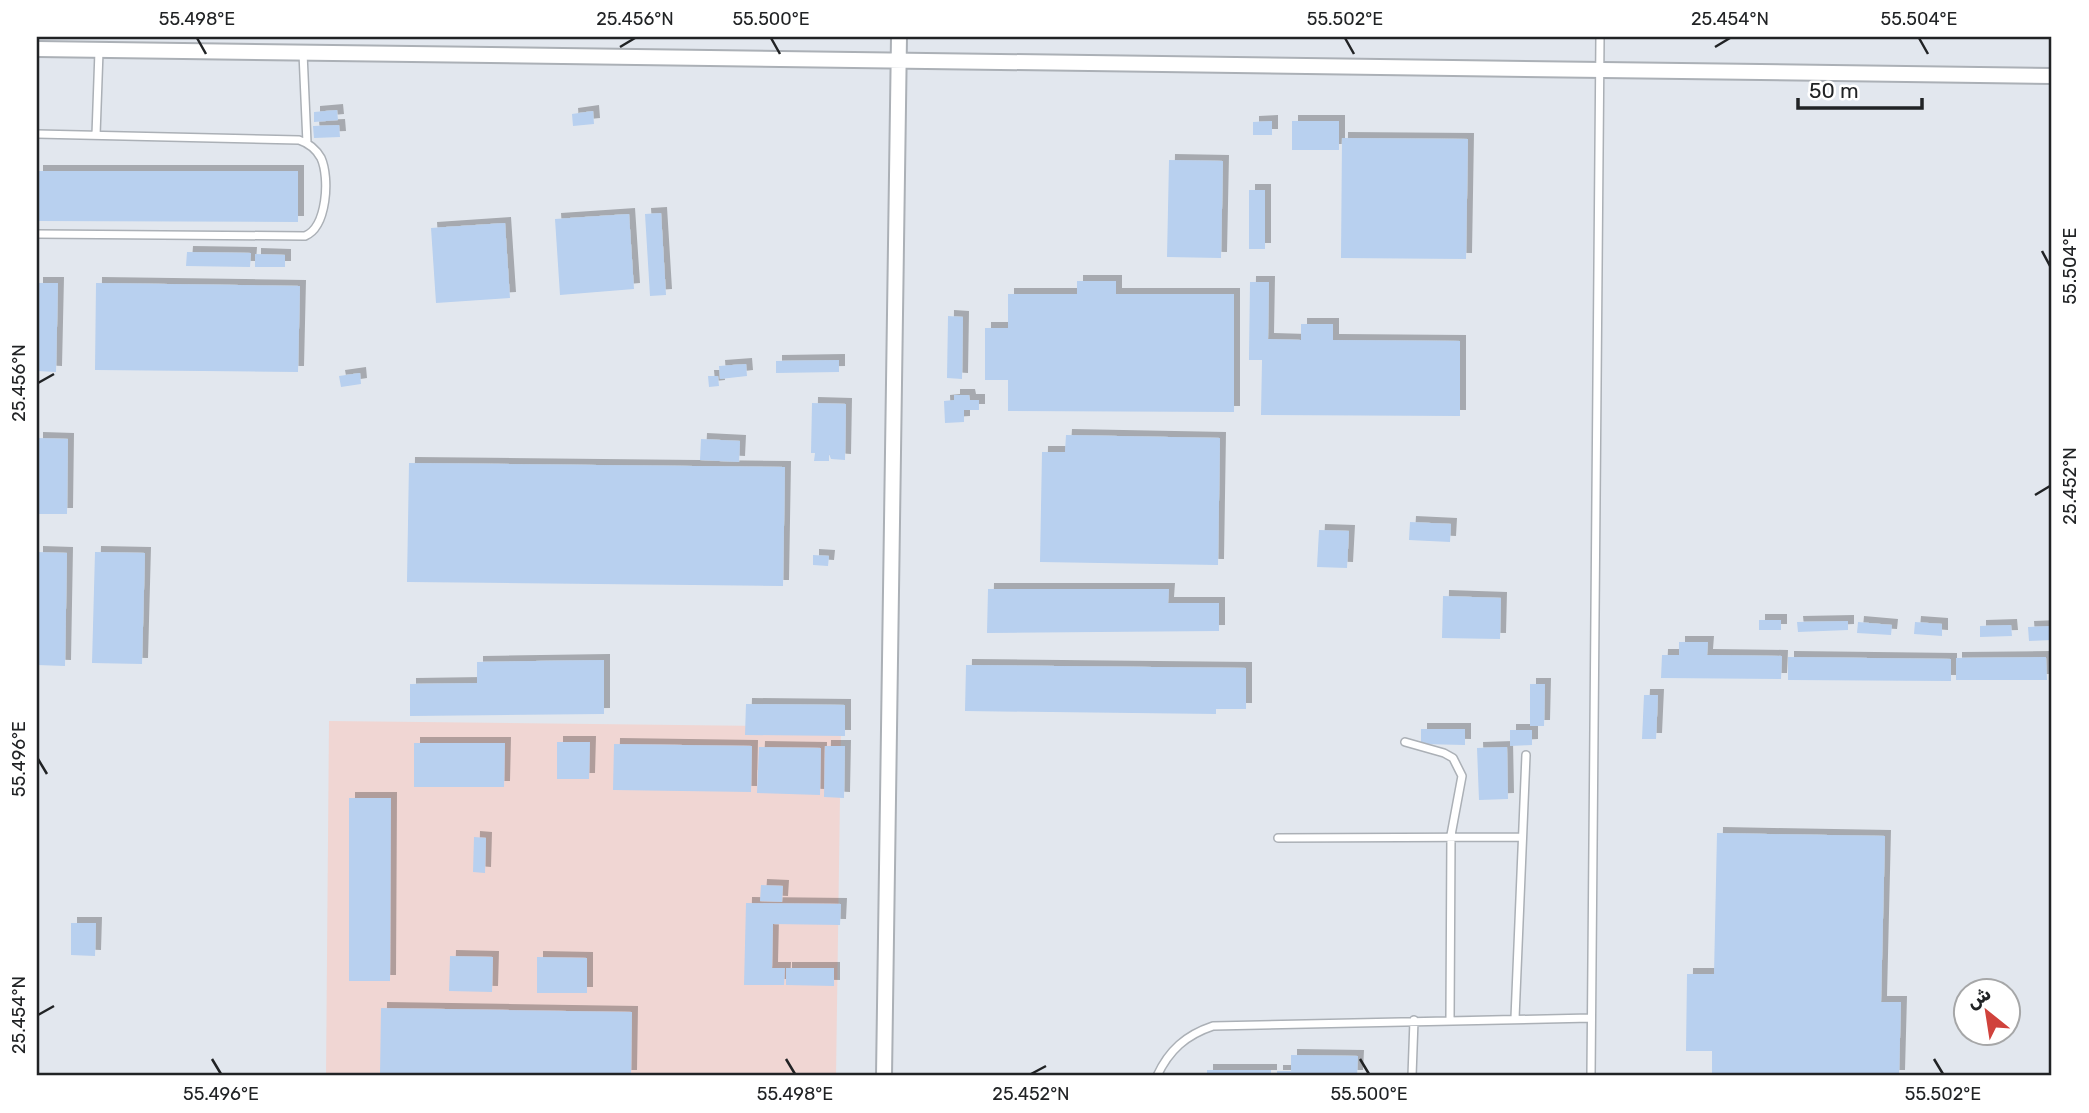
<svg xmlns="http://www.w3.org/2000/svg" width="2089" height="1113" viewBox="0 0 2089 1113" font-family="Rubik,Vazirmatn,sans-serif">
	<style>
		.industrial { fill: #f0d6d3 }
		.building { fill: #b8d0ef; filter: url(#shadow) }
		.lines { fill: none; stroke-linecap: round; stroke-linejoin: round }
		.service-casing { stroke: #abb0b6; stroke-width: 10 }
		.minor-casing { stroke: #abb0b6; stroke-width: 18 }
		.service { stroke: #fff; stroke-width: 7 }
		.minor { stroke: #fff; stroke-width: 14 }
		.ticks { fill: none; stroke: #212325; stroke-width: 2.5 }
		.neatline { fill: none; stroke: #212325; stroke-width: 2.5 }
		.ticks-label { font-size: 18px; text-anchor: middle; fill: #212325 }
	</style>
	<defs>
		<filter id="shadow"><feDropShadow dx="6" dy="-6" stdDeviation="0" flood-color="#0004"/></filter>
	</defs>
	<rect width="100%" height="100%" fill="#e2e7ee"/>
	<!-- industrial -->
	<path class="industrial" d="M329,721L841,727L836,1076H326Z"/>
	<!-- building -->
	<path class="building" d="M337,110L338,120L314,122V112Z
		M593,111L594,124L573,126L572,114Z
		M1272,121V135H1253V122Z
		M1292,121H1339V150H1292Z
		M339,125L340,137L314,138L313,126Z
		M1342,138L1468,139L1466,259L1341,258Z
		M1169,160L1223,161L1221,258L1167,257Z
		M37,171H298V222L37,221Z
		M1249,190H1265V249H1249Z
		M661,213L666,295L650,296L645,214Z
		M629,214L634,289L560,295L555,219Z
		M505,223L510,298L436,303L431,228Z
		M187,252L251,253L250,267L186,266Z
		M255,254L285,255V267H255Z
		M1077,281H1116V294H1234V412L1008,411V380H985V328H1008V294H1077Z
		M1250,282H1269L1268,339L1301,340V324H1333V340L1460,341V416L1261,415L1262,360H1249Z
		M37,283H58L56,372L37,371Z
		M96,283L300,286L298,372L95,370Z
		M948,316L963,317L962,379L947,378Z
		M839,360V372L776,373V361Z
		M746,364L747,376L720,379L719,366Z
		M360,373L361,384L341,387L339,376Z
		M708,376H718L719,386L709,387Z
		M954,395H969L970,400H979V410H964V422L945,423L944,401L954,400Z
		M812,403L846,404L845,460L831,459L829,454V461H814L815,453H811Z
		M1066,435L1220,438L1218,565L1040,562L1042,452H1065Z
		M37,438L68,439L67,514H37Z
		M701,439L740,441L739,462L700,460Z
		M409,463L785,467L783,586L407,582Z
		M1410,522L1451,524L1450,542L1409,540Z
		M1319,530L1349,531L1347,568L1317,567Z
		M37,552L67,553L65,666L37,665Z
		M95,552L145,553L142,664L92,663Z
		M813,555L829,556L828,566L813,565Z
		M988,589H1169L1168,603H1219V631L987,633Z
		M1443,596L1501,598L1500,639L1442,638Z
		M1759,620H1781V630H1759Z
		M1848,621V630L1798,632L1797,622Z
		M1858,622L1892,625L1891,635L1857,633Z
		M1915,622L1942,624V636L1914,634Z
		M2011,625L2012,636L1980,637V626Z
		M2052,626V640L2029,641L2028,627Z
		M1679,642H1708L1707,655L1782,656L1781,679L1661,678L1662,655H1679Z
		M1788,657L1951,659V681L1788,680Z
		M2046,657L2047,680H1956V658Z
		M604,660V714L410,716V684L477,683V662Z
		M966,665L1246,668V709H1216V714L965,711Z
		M1530,684H1545L1544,726H1530Z
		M1644,695H1658L1656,739H1642Z
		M746,704L845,705V736L745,735Z
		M1421,729H1465V745L1421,744Z
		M1510,730H1532V745L1510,746Z
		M557,742H590L589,779H557Z
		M414,743H505L504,787H414Z
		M614,744L752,746L751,792L613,790Z
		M825,746H845L844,798L824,797Z
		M759,747L821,748L820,795L757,793Z
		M1507,747L1508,799L1479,800L1477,748Z
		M349,798H391L390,981H349Z
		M1717,833L1885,836L1881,1002H1901L1899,1076H1712V1051H1686L1687,974H1714Z
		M474,837L486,838L485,873L473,872Z
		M761,885L783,886L782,902L760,901Z
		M746,903L841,904L840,925L773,924L772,968H785L784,985H744Z
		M71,923H96L95,956L71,955Z
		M450,956L493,957L492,992L449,991Z
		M537,957L587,958V993H537Z
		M786,968H834V986L786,985Z
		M381,1008L632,1012L631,1076H380Z
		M1291,1055L1358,1056L1357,1076H1277V1071H1291Z
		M1207,1070H1271V1076H1207Z"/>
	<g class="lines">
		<!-- service casing -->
		<g class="service-casing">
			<path id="service" d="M303,53L307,143
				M37,134L299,140C308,143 316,149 321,158C330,178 327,227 305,236L37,234
				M96,135L99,51
				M1405,742L1444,753L1453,758L1462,776L1451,835L1450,1020
				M1278,838L1522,837
				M1515,1018L1526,755
				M1157,1076C1169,1050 1186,1035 1213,1026L1591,1018
				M1412,1076L1414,1020
				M1591,1076L1600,37"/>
		</g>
		<!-- minor casing -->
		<g class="minor-casing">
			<path id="minor" d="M37,49L2052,76
				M884,1076L899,37"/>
		</g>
		<!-- service -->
		<use href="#service" class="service"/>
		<!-- minor -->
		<use href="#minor" class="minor"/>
	</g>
	<!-- ticks -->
	<path class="ticks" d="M197,38L206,54M771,38L780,54M1345,38L1354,54M1919,38L1928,54M620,47L635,38M1715,47L1730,38M2042,251L2050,266M38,383L54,374M2035,495L2050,486M38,759L47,774M38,1015L54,1006M212,1059L221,1074M786,1059L795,1074M1360,1059L1369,1074M1934,1059L1943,1074M1031,1074L1046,1066"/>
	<!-- border -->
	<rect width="2089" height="1113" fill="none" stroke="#ffffff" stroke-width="77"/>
	<!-- north arrow -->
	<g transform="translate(1987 1012) rotate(330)"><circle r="33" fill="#ffffff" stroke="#a6a7a8" stroke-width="2"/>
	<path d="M0-5L12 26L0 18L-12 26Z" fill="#d0423c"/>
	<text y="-10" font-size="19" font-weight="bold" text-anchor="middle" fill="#212325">ش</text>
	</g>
	<!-- scale -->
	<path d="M1798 98v10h124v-10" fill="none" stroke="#212325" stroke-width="3.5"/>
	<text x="1809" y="98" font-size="21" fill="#212325" stroke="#ffffff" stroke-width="5" paint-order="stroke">50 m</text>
	<rect x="38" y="38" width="2012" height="1036" class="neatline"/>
	<g class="ticks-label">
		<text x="197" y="25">55.498°E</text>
		<text x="635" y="25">25.456°N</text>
		<text x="771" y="25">55.500°E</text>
		<text x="1345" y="25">55.502°E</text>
		<text x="1730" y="25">25.454°N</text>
		<text x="1919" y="25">55.504°E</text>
		<text transform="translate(2070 266) rotate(-90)" y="6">55.504°E</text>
		<text transform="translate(19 383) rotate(-90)" y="6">25.456°N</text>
		<text transform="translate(2070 486) rotate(-90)" y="6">25.452°N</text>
		<text transform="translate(19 759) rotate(-90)" y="6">55.496°E</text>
		<text transform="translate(19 1015) rotate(-90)" y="6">25.454°N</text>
		<text x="221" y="1100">55.496°E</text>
		<text x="795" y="1100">55.498°E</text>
		<text x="1031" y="1100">25.452°N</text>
		<text x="1369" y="1100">55.500°E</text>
		<text x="1943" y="1100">55.502°E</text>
	</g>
</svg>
